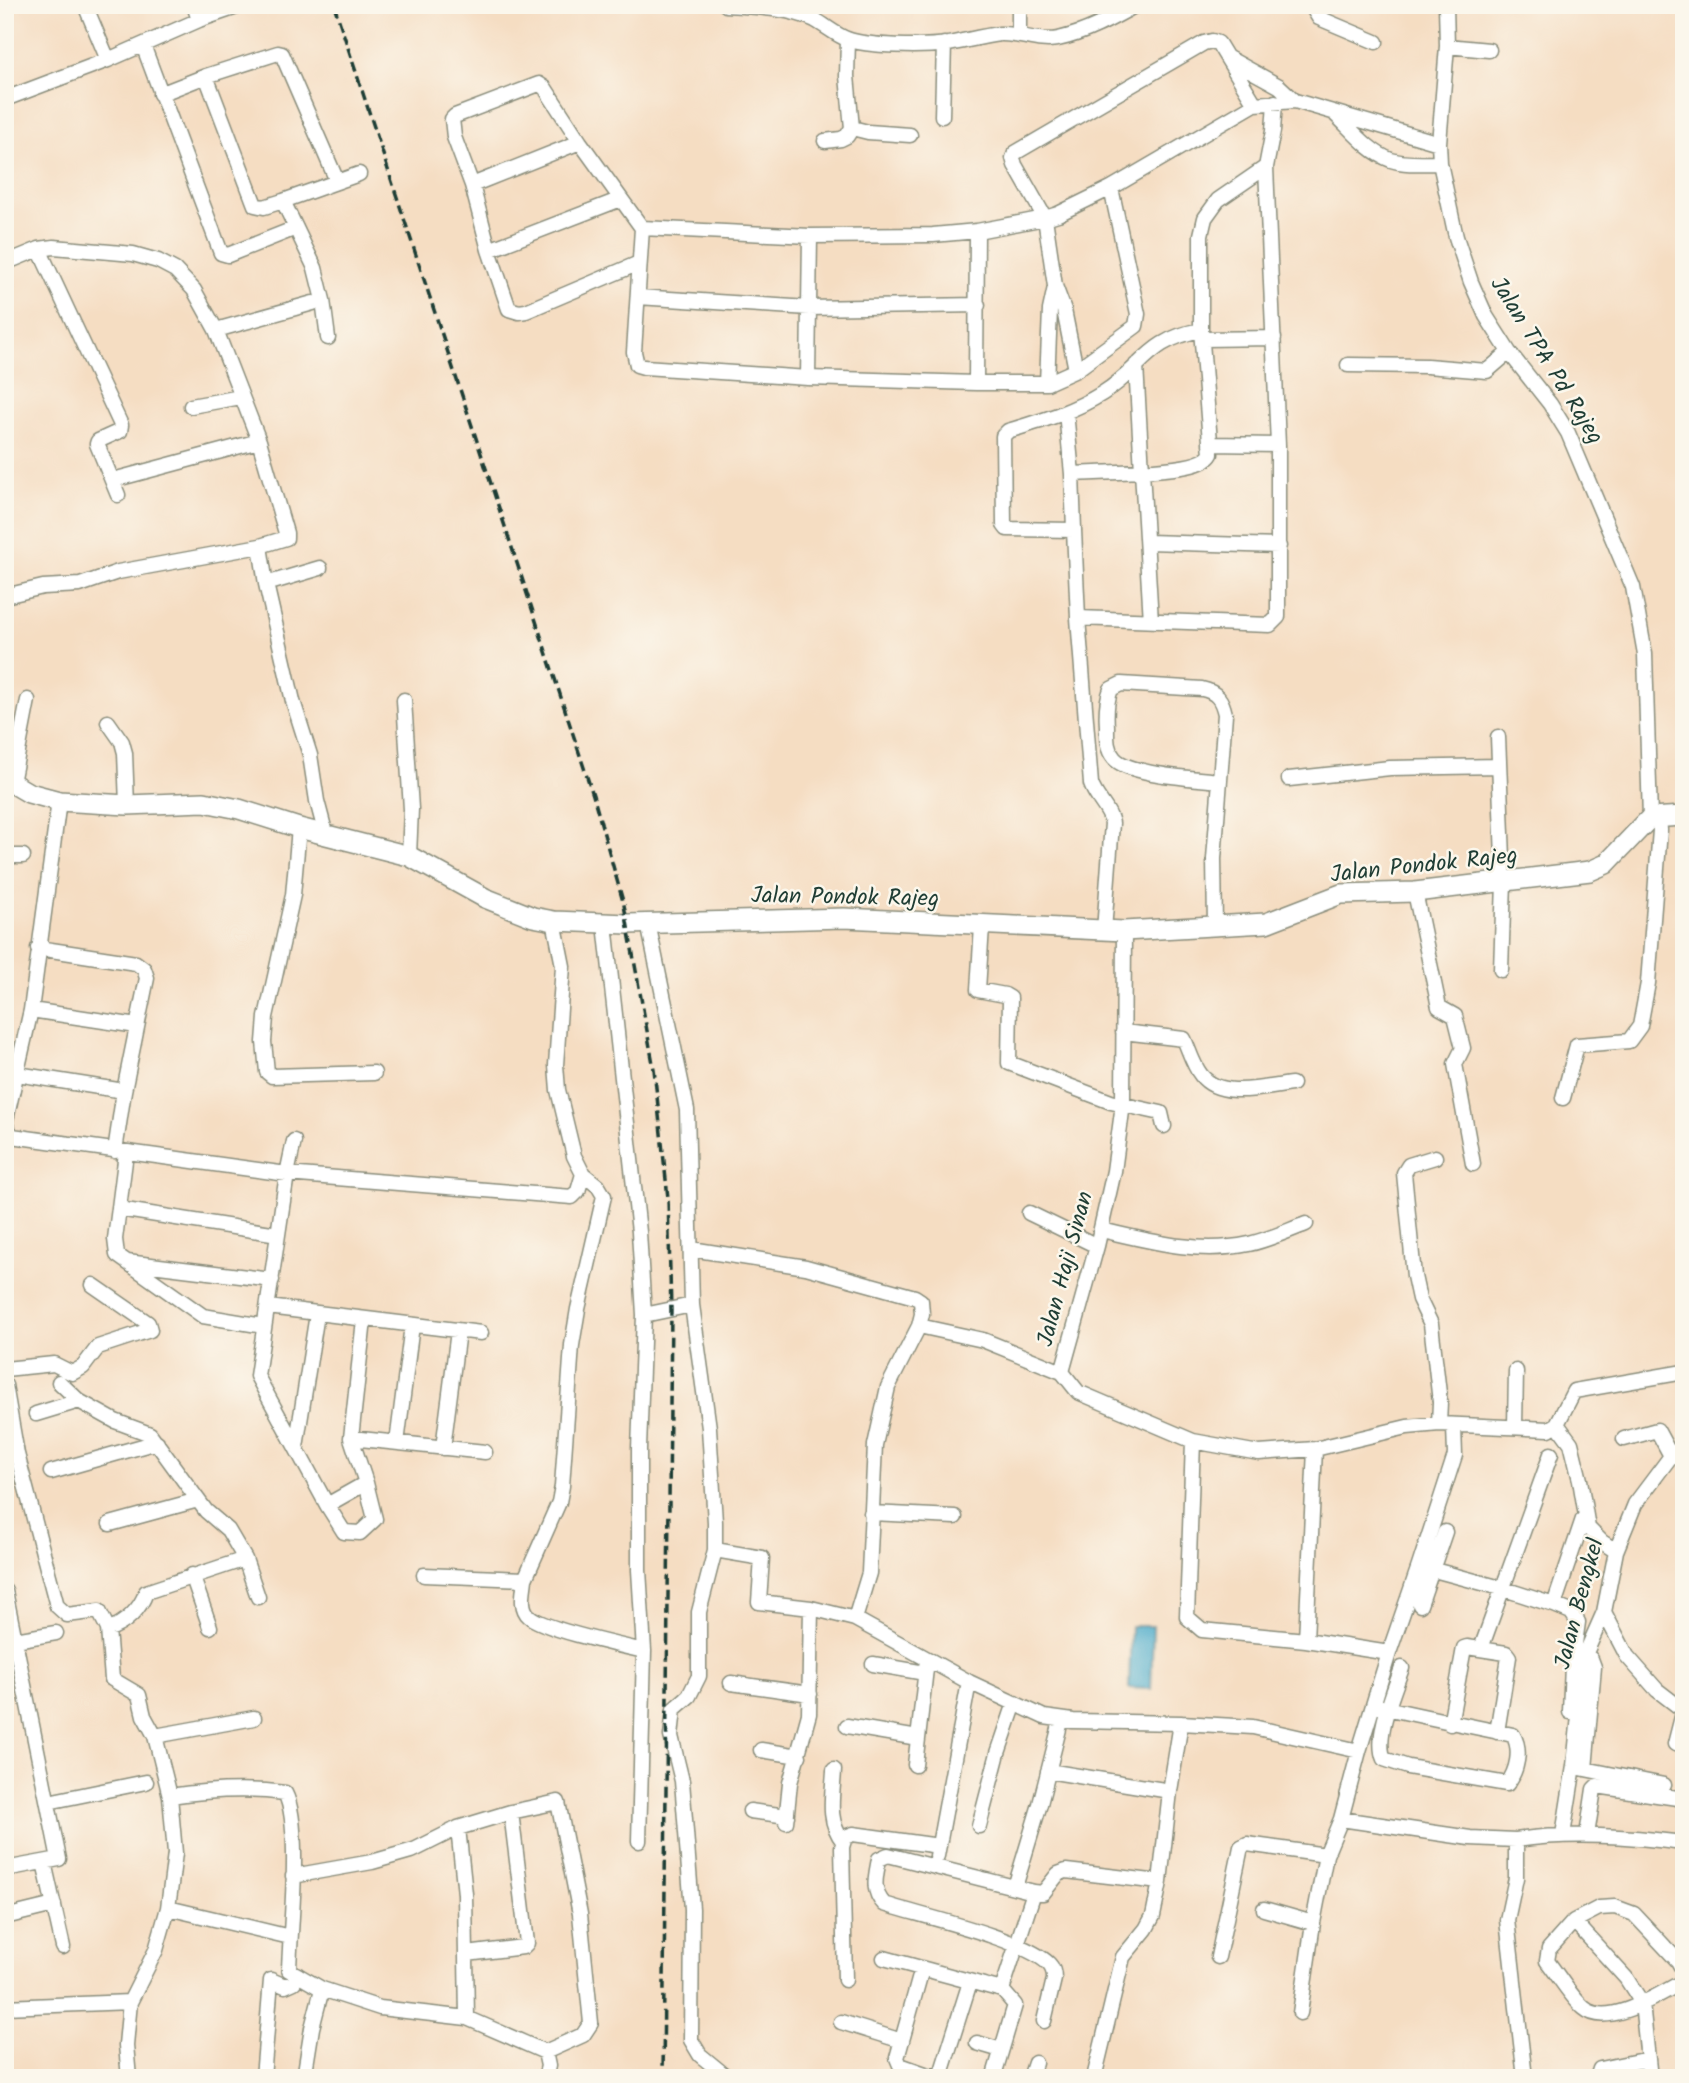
<svg xmlns="http://www.w3.org/2000/svg" width="1689" height="2083" viewBox="0 0 1689 2083" font-family="Kalam,sans-serif">
	<style>
		.water { fill: #4baaca; stroke: #35747f; stroke-width: 2 }
		.lines { fill: none; stroke-linecap: round; stroke-linejoin: round }
		.street-casing { stroke: #8a8d7b; stroke-width: 17 }
		.secondary-casing { stroke: #8a8d7b; stroke-width: 22 }
		.street { stroke: #fff; stroke-width: 14 }
		.secondary { stroke: #fff; stroke-width: 19 }
		.rail { stroke: #1f3d34; stroke-width: 3.5; stroke-dasharray: 10 5; stroke-linecap: butt }
		.labels { text-anchor: middle; dominant-baseline: central; stroke-width: 5; stroke-linejoin: round; paint-order: stroke }
		.street-label { font-size: 23px; fill: #1f3d34; stroke: #fbf7ec }
	</style>
	<rect width="100%" height="100%" fill="#fbf7ec"/>
	<filter id="ink" filterUnits="userSpaceOnUse"><feTurbulence type="fractalNoise" baseFrequency=".0143" numOctaves="2"/><feDisplacementMap in="SourceGraphic" scale="14" xChannelSelector="R" yChannelSelector="G"/><feConvolveMatrix kernelMatrix="1 2 1 2 8 2 1 2 1" color-interpolation-filters="sRGB"/></filter>
	<filter id="wash" filterUnits="userSpaceOnUse"><feTurbulence type="fractalNoise" baseFrequency=".00686" numOctaves="4" result="noise"/><feDisplacementMap in="SourceGraphic" scale="28" xChannelSelector="R" yChannelSelector="G"/><feGaussianBlur stdDeviation="1.57" result="paint"/><feColorMatrix in="noise" values="0 0 0 0 0 0 0 0 0 0 0 0 0 0 0 0 0 1.4 0 .05"/><feComposite in="paint" operator="in"/></filter>
	<g filter="url(#wash)">
		<rect width="100%" height="100%" fill="#f5ddc2"/>
		<!-- water -->
		<path class="water" d="M1131,1626H1153L1151,1689L1129,1688Z"/>
	</g>
	<g filter="url(#ink)">
		<g class="lines">
			<!-- street casing -->
			<g class="street-casing">
				<path id="street" d="M85,5L108,60
					M726,5C755,7 789,8 815,20C826,26 836,35 847,39C868,47 925,47 948,44C965,41 983,36 1000,34C1020,33 1038,43 1058,39C1086,33 1111,19 1136,5
					M1311,5L1319,18L1376,42
					M1446,5L1447,46L1439,143L1440,163L1456,237L1471,282L1486,316L1509,352L1550,404L1568,433L1633,587L1645,654L1650,818
					M199,20L237,7
					M1019,35V5
					M143,45L221,253L228,255L296,228
					M1447,46L1489,50
					M1228,58L1279,86L1295,101
					M206,76L255,205L264,207L283,201L315,268L323,300L328,338
					M160,94L206,76L278,53L282,54L337,181
					M5,99L108,60L199,20L194,5
					M1336,115C1352,130 1369,152 1391,160C1406,165 1424,163 1440,163
					M942,116L944,44
					M852,128L868,132L910,135
					M825,141L841,139L847,136L852,128L847,76L848,40
					M472,185L580,142
					M283,201L359,174
					M642,228L810,236L933,235L977,231L1045,218L1058,214L1111,188L1255,104L1295,101L1439,143
					M39,249L121,425L120,431L98,441L97,444L118,495
					M489,250L621,199
					M5,263L39,249L54,247L133,254L158,261L175,270L194,290L216,330L259,441L286,533V538L260,546L266,584L293,701L310,755L317,801L326,835
					M639,263L526,311L519,312L509,309L489,250L472,185L454,137L452,119L455,116L539,84L545,88L580,142L642,228L634,352L637,365L644,367L808,378L976,383L977,231
					M638,297L809,308L978,305
					M216,330L313,303
					M1201,330C1147,340 1144,367 1103,393C1073,412 1041,421 1008,431L1003,436L1004,525L1007,529L1074,530L1078,618L1270,625L1278,617V445L1266,167L1273,131L1275,102
					M1203,339L1274,338
					M1348,365L1427,366L1487,371L1509,352
					M1076,370L1064,310L1055,286L1045,218L1015,165L1013,158L1015,153L1204,43L1212,41L1218,43L1255,104
					M808,378L810,236
					M976,383H1047L1076,370L1136,326L1138,314L1111,188
					M1047,383L1050,310L1055,287
					M191,406L241,397
					M1066,412L1072,474L1074,530
					M1210,444L1278,445
					M1072,474L1142,471L1136,365
					M113,480L259,441
					M1148,542L1279,546
					M266,584L320,568
					M5,596L43,587L80,585L118,572L260,546
					M1078,618L1091,784C1096,799 1109,808 1112,823L1104,931
					M1151,621L1142,471C1159,469 1203,469 1211,454L1201,330V235L1205,218L1218,200L1266,167
					M404,700L411,809L409,856
					M108,722L122,742L125,753L127,805
					M1498,737L1504,882L1501,970
					M1289,779L1390,768L1499,766
					M12,783L28,700
					M299,828L293,895L266,1017L264,1042L267,1072L272,1076L374,1073
					M5,856H23
					M1415,892L1439,1007L1455,1016L1463,1048L1455,1064L1473,1164
					M648,923L687,1110L692,1305L709,1428L715,1522V1550L699,1612V1676L689,1696L674,1709L671,1736L682,1781L692,1909L691,2040L700,2055L728,2078
					M605,924L639,1232L644,1315
					M982,926L978,990L1005,995L1010,998L1009,1063L1111,1102L1161,1113L1164,1126
					M1215,926L1214,859L1225,714C1222,700 1217,692 1202,689L1121,684L1111,689C1106,702 1106,713 1107,726C1107,737 1106,749 1114,758C1128,775 1195,778 1218,781
					M1124,931L1123,1104L1114,1171L1097,1246L1062,1372L1078,1392L1193,1441L1259,1453L1315,1449L1407,1427L1439,1424L1549,1429L1557,1424L1574,1391L1684,1372
					M38,948L136,963L144,969L147,978L124,1091L115,1151
					M31,1010L137,1026
					M1123,1032L1184,1039C1189,1050 1193,1065 1201,1075C1220,1100 1265,1087 1292,1084
					M17,1074L124,1091
					M1563,1098L1577,1045L1629,1041L1640,1026L1648,983L1660,830L1659,817
					M5,1124L12,1136L287,1174L572,1197L578,1191L583,1174
					M5,1124L31,1010L59,801
					M294,1141L287,1174L257,1376L327,1505L366,1483L375,1519L360,1533L344,1532L327,1505
					M126,1153L115,1239L117,1255L203,1316L264,1326
					M1435,1157L1409,1165L1404,1173L1414,1276L1419,1299L1431,1324L1440,1402L1439,1424
					M119,1209L278,1234
					M1029,1213L1097,1246
					M1101,1230C1150,1241 1198,1255 1249,1244C1268,1240 1287,1231 1306,1224
					M691,1249L806,1267L915,1297L921,1301L922,1314L919,1326
					M127,1262L272,1280
					M268,1307L481,1333
					M364,1320L351,1438L366,1483
					M5,1369L54,1364L72,1373L83,1367L98,1347L150,1330L148,1323L93,1285
					M59,1382L79,1401
					M5,1385L17,1454L57,1606L67,1615L99,1611L108,1629L112,1679L139,1695L144,1716L155,1736L170,1796L175,1853L168,1908L156,1950L130,2002L126,2045L129,2078
					M36,1414L79,1401L115,1421L150,1434L206,1511L228,1530L245,1559L146,1592C141,1608 125,1625 108,1629
					M1557,1424L1571,1443L1580,1480L1588,1528L1602,1542L1616,1551
					M1454,1426L1455,1455L1419,1566L1389,1653L1359,1751L1341,1819L1470,1838L1516,1840V1878L1507,1920L1525,2078
					M1515,1426L1516,1371
					M351,1438L485,1452
					M1624,1439L1657,1430L1671,1456
					M1193,1441L1187,1617L1202,1630L1306,1640L1389,1653
					M397,1443L412,1325
					M296,1447L317,1314
					M443,1448L458,1331
					M51,1472L157,1442
					M871,1513L955,1517
					M110,1524L198,1500
					M715,1550L762,1558L759,1602L811,1608L855,1619L969,1682L1044,1717L1073,1721L1181,1723L1253,1727L1359,1751
					M245,1559L258,1597
					M1419,1566L1501,1588L1554,1605L1571,1612L1578,1622L1572,1665L1570,1712
					M192,1575L210,1627
					M424,1575L525,1579L559,1502L562,1486L572,1345L578,1309L604,1196L598,1186L583,1174L574,1156L558,1090L556,1065L563,966L554,921
					M525,1579C524,1591 519,1607 529,1616C543,1629 622,1646 644,1651
					M5,1591L59,1859L5,1869
					M1420,1605L1445,1532
					M1554,1605L1583,1519
					M1604,1612L1627,1656L1657,1690L1683,1710
					M855,1619L869,1573L875,1445L888,1387L919,1326L983,1340L1062,1372
					M15,1640L56,1633
					M1306,1640L1315,1449
					M1483,1643L1551,1454
					M873,1664L925,1673
					M731,1683L810,1694
					M1373,1705C1420,1716 1466,1725 1513,1735C1522,1750 1517,1771 1507,1784L1408,1767L1384,1759C1374,1737 1394,1691 1402,1668
					M1684,1709L1675,1744L1684,1747
					M1450,1724L1464,1648L1467,1647L1506,1653L1509,1657L1497,1732
					M847,1726L918,1738
					M155,1736L254,1718
					M761,1750L799,1756
					M915,1765L927,1660
					M1575,1767L1664,1785
					M1585,1769L1594,1667L1591,1659L1585,1655
					M834,1770C833,1795 826,1820 843,1841
					M1048,1771L1170,1791
					M170,1796C210,1790 246,1788 285,1793C302,1825 290,1930 289,1970L322,1989L380,2008L467,2018L545,2052L548,2066L545,2078
					M48,1802L146,1782
					M750,1811L787,1816
					M786,1822L790,1783L809,1714L811,1608
					M979,1826L998,1753L1015,1703
					M458,1828L465,1894L467,2018
					M1563,1835L1574,1766L1585,1655L1604,1612L1616,1551L1635,1504L1671,1456L1684,1446
					M1587,1835L1594,1789L1597,1786L1684,1799
					M1516,1840C1572,1832 1628,1836 1683,1843L1684,1849
					M639,1841L644,1651L639,1570V1449L644,1315L692,1305
					M937,1856L969,1682
					M44,1862L63,1947
					M293,1876L372,1862L414,1850L458,1828L511,1812L558,1802L580,1914L591,2023L583,2035L545,2052
					M1015,1887L1040,1804L1061,1721
					M1034,1892L888,1855L879,1859C876,1876 871,1890 884,1904C922,1916 1024,1939 1049,1964C1053,1968 1054,1973 1054,1979L1044,2021
					M168,1908L290,1937
					M1264,1909L1313,1923L1326,1855
					M5,1917L54,1905
					M1574,1921L1626,1978L1642,2003L1650,2078
					M467,1954L523,1947L527,1943L511,1812
					M1218,1957L1241,1847L1247,1844L1326,1855L1341,1819
					M884,1958L1002,1990
					M922,1969L897,2058L900,2065L931,2076L941,2074L970,1982
					M1684,1972L1678,1961L1634,1914L1615,1907L1599,1908L1574,1921L1549,1949L1547,1961C1559,1976 1570,1996 1584,2008C1608,2029 1661,1993 1684,1981
					M845,1980L842,1847L845,1837L853,1834L939,1846
					M5,2007L130,2002
					M1300,2013L1313,1923
					M841,2022L902,2041
					M977,2043L1001,2050
					M995,2072L1015,2005L1002,1990L1034,1892L1043,1893L1058,1874L1066,1871L1160,1882
					M263,2078L271,1980L285,1986L294,1982L298,1975
					M304,2078L312,2028L322,1989
					M1030,2078L1035,2063
					M1094,2078L1123,1957L1146,1929L1153,1916L1160,1882L1170,1791L1181,1723
					M1597,2078L1600,2069L1648,2059"/>
			</g>
			<!-- secondary casing -->
			<g class="secondary-casing">
				<path id="secondary" d="M5,779L29,793L59,801L127,805L204,802L239,809L299,828L409,856L485,898L533,917L554,921L628,924L844,918L1124,931L1266,923L1341,894L1415,892L1590,871L1606,864L1650,818L1684,816"/>
			</g>
			<!-- street -->
			<use href="#street" class="street"/>
			<!-- secondary -->
			<use href="#secondary" class="secondary"/>
			<!-- rail -->
			<path class="rail" d="M334,5L593,795L624,905L654,1069L668,1198L671,1310L663,2078"/>
		</g>
	</g>
	<g class="labels">
		<!-- street labels -->
		<g class="street-label">
			<text transform="translate(1546 361) rotate(58)">Jalan TPA Pd Rajeg</text>
			<text transform="translate(1424 866) rotate(-6)">Jalan Pondok Rajeg</text>
			<text transform="translate(845 898) rotate(1)">Jalan Pondok Rajeg</text>
			<text transform="translate(1066 1269) rotate(-75)">Jalan Haji Sinan</text>
			<text transform="translate(1580 1604) rotate(-75)">Jalan Bengkel</text>
		</g>
	</g>
	<!-- margin -->
	<rect width="1689" height="2083" fill="none" stroke="#fbf7ec" stroke-width="28"/>
</svg>
